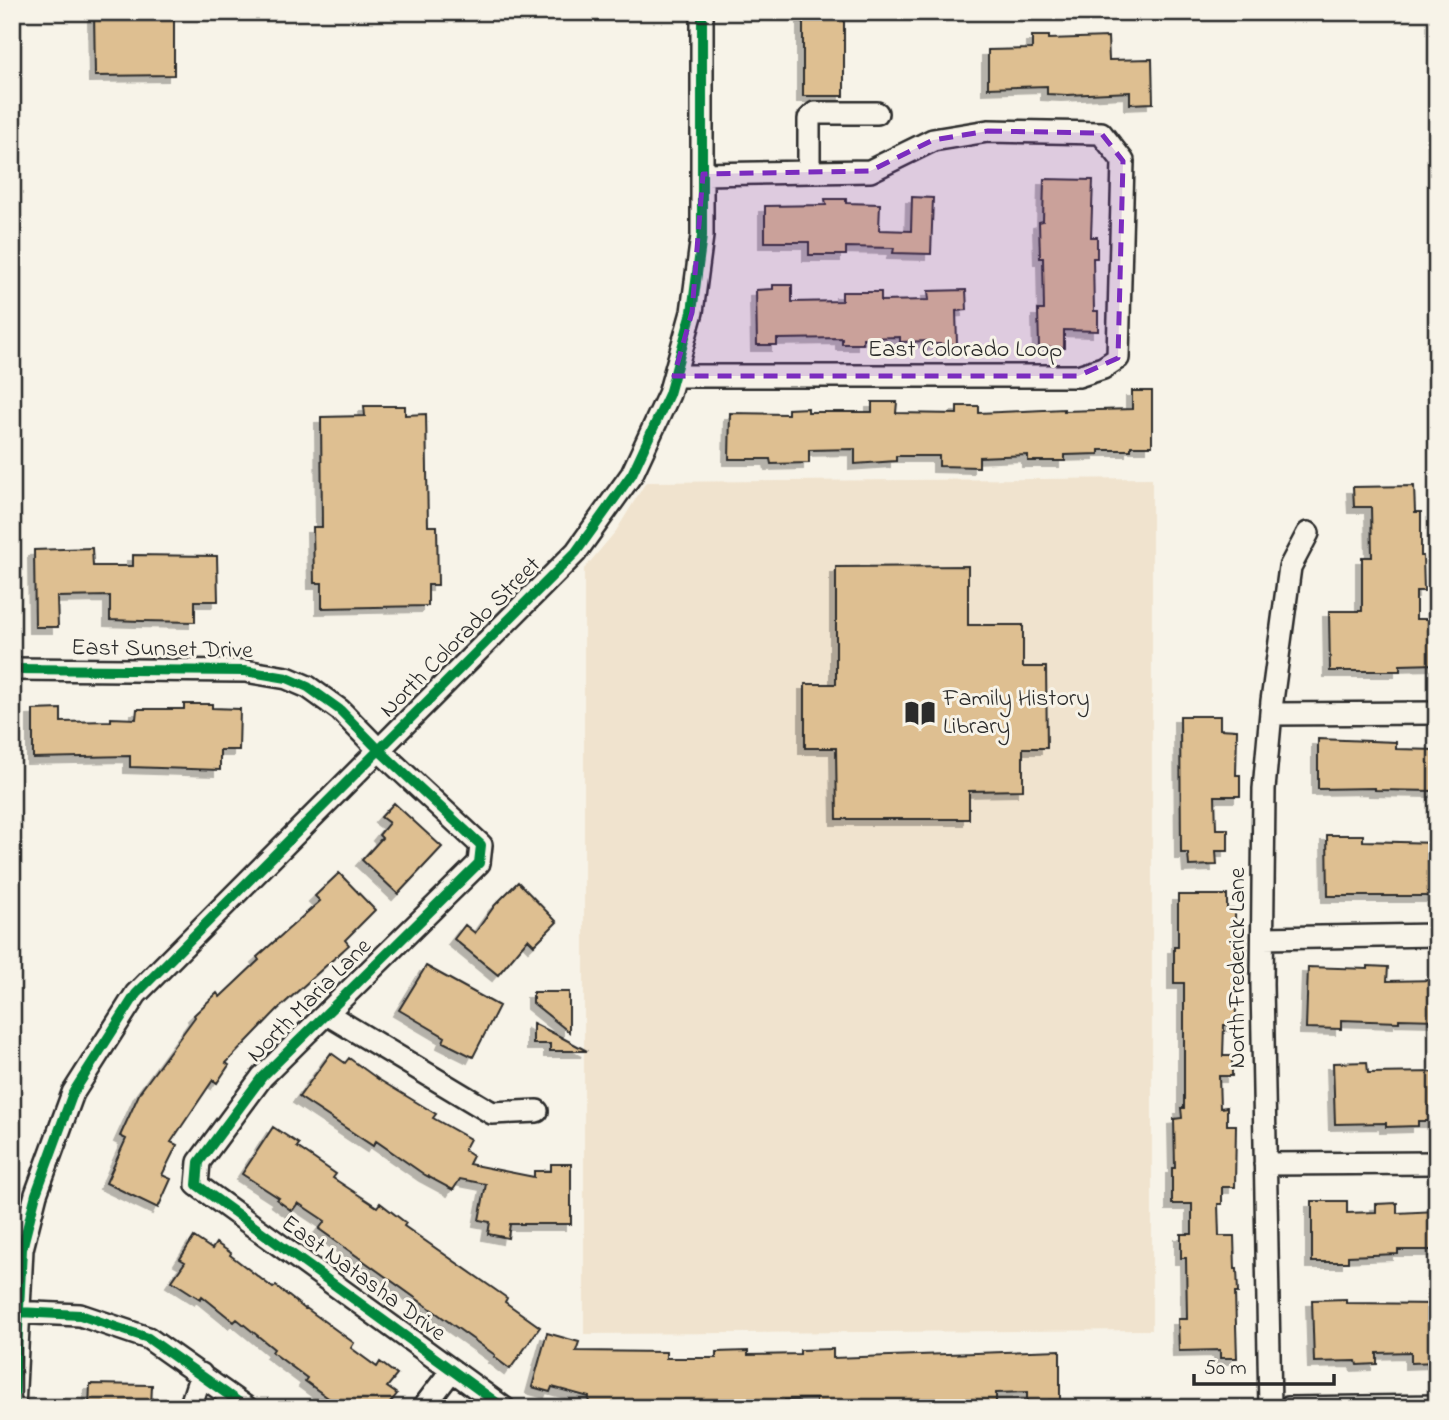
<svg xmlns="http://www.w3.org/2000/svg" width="1449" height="1420" viewBox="0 0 1449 1420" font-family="'Indie Flower',sans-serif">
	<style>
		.built { fill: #f0e3ce }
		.building { fill: #debf91; stroke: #2b2b2b; stroke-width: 2; filter: url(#shadow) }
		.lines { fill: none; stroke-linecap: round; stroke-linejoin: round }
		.minor-casing { stroke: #2b2b2b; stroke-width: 26 }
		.minor { stroke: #f7f3e8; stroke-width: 21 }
		.cycleway-casing { stroke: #f7f3e8; stroke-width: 15 }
		.cycleway { stroke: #00873e; stroke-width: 10 }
		.marked { fill: #7b2cbf; fill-opacity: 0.2; stroke: #7b2cbf; stroke-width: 5; stroke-dasharray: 14 9; stroke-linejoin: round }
		.labels { text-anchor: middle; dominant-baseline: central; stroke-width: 6; stroke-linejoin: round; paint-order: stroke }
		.street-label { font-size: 24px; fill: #2b2b2b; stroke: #f7f3e8 }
		.poi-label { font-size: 24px; fill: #2b2b2b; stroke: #f7f3e8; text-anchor: start }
	</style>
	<defs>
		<filter id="shadow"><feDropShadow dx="-6" dy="6" stdDeviation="0" flood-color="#0004"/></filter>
	</defs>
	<rect width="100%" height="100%" fill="#f7f3e8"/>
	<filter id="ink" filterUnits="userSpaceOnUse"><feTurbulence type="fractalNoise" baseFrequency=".0143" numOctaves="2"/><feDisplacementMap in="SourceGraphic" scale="14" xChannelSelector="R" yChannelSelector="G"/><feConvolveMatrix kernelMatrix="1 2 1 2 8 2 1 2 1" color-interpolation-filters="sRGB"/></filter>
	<g filter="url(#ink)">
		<!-- built -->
		<path class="built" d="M1152,478V1330L584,1334V569L616,531L646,482Z"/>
		<!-- building -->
		<path class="building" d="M94,12H174V75L95,76Z
			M803,17H844V96H803Z
			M1032,36H1049V39L1108,37L1109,60L1152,59L1153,103L1130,104V92L1067,95L1047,94V86L988,88V50L1032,49Z
			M1044,179L1093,180L1091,237H1097V258H1093L1094,311H1098V331L1064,330V348L1039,347L1038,310H1044L1043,258H1040L1039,222L1043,221Z
			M912,197L933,198L931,254L893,253L894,248L846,247V255H809V242H765V206L826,205L825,199H846V203L880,204L879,230L911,231Z
			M773,285H792V302L842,301V292H881V301L929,300L928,291L966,290L967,310L956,311L957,344H929V341L900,342V337L863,338V344H842V338L777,339V345H757L756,290L773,289Z
			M1132,391H1152V446H1131V450H1099V454L1065,455V461H1028V455L979,457V467L939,466V456H896V461L855,464V449L809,450V463L771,464L770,459H729L730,413L788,414V409L808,408V412H872V402H897L896,413L957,414V406H979V413L1064,409V411L1132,409Z
			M364,406H405V415L426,414L428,526H437L438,585H428V606L322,608V583H314L313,527H322L321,417L365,416Z
			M1414,486L1415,512H1421V556H1423L1424,591H1416V619H1437V664L1400,665V671H1330L1329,611H1362V557H1372L1371,507H1354L1353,487Z
			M92,548L93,566H133V555L217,556L218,601H195V622L141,621L110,620V596L57,597L58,627H35L34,550Z
			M968,566V625H1023V667H1046L1047,748H1023V790L969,791V819H837L836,748H805V684H836V567Z
			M184,704H212V708L240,709L239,750H220V770L130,767V756L33,758V710L61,709V722L111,721V718L136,719L137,709H184Z
			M1180,716H1220V729L1237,730L1236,775H1240V796H1215L1216,829H1228V851H1216L1217,865L1189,866L1188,853H1181Z
			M1318,739L1396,742V749L1437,750V791L1375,790V788L1318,789Z
			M394,803L442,847L398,894L362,860L382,838L379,835L389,823L381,817Z
			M1327,835H1363V841L1437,843V896H1328Z
			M339,873L375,910L345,940L349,945L278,1009L226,1063L229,1065L217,1083L213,1080L171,1142L177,1145L162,1175L171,1179L158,1208L106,1183L126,1139L120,1136L140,1092L195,1017L194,1015L217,993L220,997L259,960L257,957L320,901L315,896Z
			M518,882L557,922L534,945L528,939L498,975L454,939L465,925L475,933L495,905Z
			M1178,895H1227V909H1235L1236,1025H1224L1223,1056H1232V1076H1219L1220,1108L1227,1107V1125H1236L1235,1187H1222V1204H1218L1219,1236H1234L1235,1269H1237L1238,1293H1235L1237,1358H1220V1350L1179,1351L1178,1319H1187L1186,1258H1181V1234H1192V1204H1172V1168H1175L1174,1119L1182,1118L1181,1108H1184V983H1174V947H1178Z
			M426,966L499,1006L473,1057L443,1042L445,1037L399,1010Z
			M1368,966L1388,967L1387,981L1437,980V1020L1399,1019V1022L1341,1020V1029L1306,1028L1308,967L1368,969Z
			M533,992H569V1032L533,1003Z
			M533,1023L557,1035L587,1051H550V1044H533Z
			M331,1053L345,1063L349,1058L378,1079L436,1114L433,1118L470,1139L464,1150L473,1156L469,1164L534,1177V1171H551V1164H571V1224H510L508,1238L488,1234L490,1222L479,1220L486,1184L460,1179L453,1190L425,1175L376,1141L373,1146L299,1097Z
			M1367,1062L1368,1073L1437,1072V1121H1418V1126L1386,1127V1123L1335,1124L1333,1063Z
			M273,1127L299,1144L297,1147L336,1174L333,1178L377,1207L380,1203L406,1223L404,1226L507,1298L505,1302L540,1327L510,1369L494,1357L495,1355L319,1229L325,1221L298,1203L292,1211L277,1200L279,1198L242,1174Z
			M1312,1201H1347V1213L1376,1212V1204L1397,1203V1213L1437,1211V1250H1398V1254L1348,1256V1262H1312Z
			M194,1237L212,1249L216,1243L231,1253L230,1255L273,1288L276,1286L305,1309L306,1308L354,1343L351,1348L377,1367L380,1362L397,1375L387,1387L397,1394L386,1408H342L305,1381L307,1378L272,1352L274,1349L237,1319L234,1322L202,1296L200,1299L172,1281L185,1262L180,1259Z
			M1346,1299V1303L1437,1304V1362L1411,1363V1352L1377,1353V1364L1357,1365L1356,1361L1314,1362L1312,1300Z
			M547,1333L579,1342L576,1351L666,1352V1358H716V1352L748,1351V1355L800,1354V1350L833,1349V1358L1060,1350V1400H1049V1406H1027V1392L996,1393V1404L952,1405V1408H932V1404L816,1407V1399L785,1400V1408H588L589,1397L552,1387L550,1392L532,1387Z
			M90,1384L152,1385L151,1408H89Z"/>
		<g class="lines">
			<!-- minor casing -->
			<g class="minor-casing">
				<path id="minor" d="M809,172V119L815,113H877
					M674,376H1078L1103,368L1118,358L1123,161L1101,133L988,131L933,140L870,171L703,174
					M12,669L245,671L287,678L308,687L340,710L380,751L481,845L479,863L262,1077L199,1162L197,1185L504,1408
					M1271,714L1437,713
					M1263,938L1437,935
					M327,1014L492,1113L537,1111
					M1265,1164L1437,1163
					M12,1312L80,1315L148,1338L247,1408
					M14,1408L22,1249L36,1194L73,1093L136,994L576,552L632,474L669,394L692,312L702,236V12
					M190,1408L201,1374
					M423,1408L452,1370
					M1270,1408L1262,984L1264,789L1272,701L1290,567L1308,533
					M1288,1408L1437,1406"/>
			</g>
			<!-- minor -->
			<use href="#minor" class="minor"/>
			<!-- cycleway casing -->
			<g class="cycleway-casing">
				<path id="cycleway" d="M12,669L245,671L287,678L308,687L340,710L380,751L481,845L479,863L262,1077L199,1162L197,1185L504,1408
					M18,1312L80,1315L148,1338L247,1408
					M14,1408L22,1249L36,1194L73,1093L136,994L576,552L632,474L669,394L692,312L702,236V12"/>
			</g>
			<!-- cycleway -->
			<use href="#cycleway" class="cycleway"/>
		</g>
	</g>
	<!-- marked area -->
	<path class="marked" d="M988,131L1101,133L1123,161L1118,358L1078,376H674L692,312L703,174L870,171L933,140Z"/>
	<!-- icons -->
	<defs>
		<g id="library-bare" transform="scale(2.415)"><path d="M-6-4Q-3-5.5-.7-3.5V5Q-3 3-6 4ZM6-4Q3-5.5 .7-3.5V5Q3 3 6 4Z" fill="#2b2b2b" stroke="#f7f3e8" stroke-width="2.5" paint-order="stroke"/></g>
	</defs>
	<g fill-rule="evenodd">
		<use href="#library-bare" x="920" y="713"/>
	</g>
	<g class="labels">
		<!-- street labels -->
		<g class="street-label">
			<text x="965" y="350">East Colorado Loop</text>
			<text transform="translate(461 638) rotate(-45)">North Colorado Street</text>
			<text transform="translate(162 650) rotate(1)">East Sunset Drive</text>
			<text transform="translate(1238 968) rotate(-90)">North Frederick Lane</text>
			<text transform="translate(310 1001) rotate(-45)">North Maria Lane</text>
			<text transform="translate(363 1279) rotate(36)">East Natasha Drive</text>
		</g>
		<!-- poi labels -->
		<g class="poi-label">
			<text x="943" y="699">Family History<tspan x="943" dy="28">Library</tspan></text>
		</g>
	</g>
	<!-- margin -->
	<rect width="1449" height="1420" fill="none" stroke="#f7f3e8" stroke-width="42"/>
	<rect x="21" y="21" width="1407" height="1378" fill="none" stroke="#2b2b2b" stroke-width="2.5" filter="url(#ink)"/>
	<!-- scale -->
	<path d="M1194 1374v10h140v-10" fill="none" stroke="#2b2b2b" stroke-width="3.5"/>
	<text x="1204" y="1374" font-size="21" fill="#2b2b2b" stroke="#f7f3e8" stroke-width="5" paint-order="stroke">50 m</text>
</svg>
